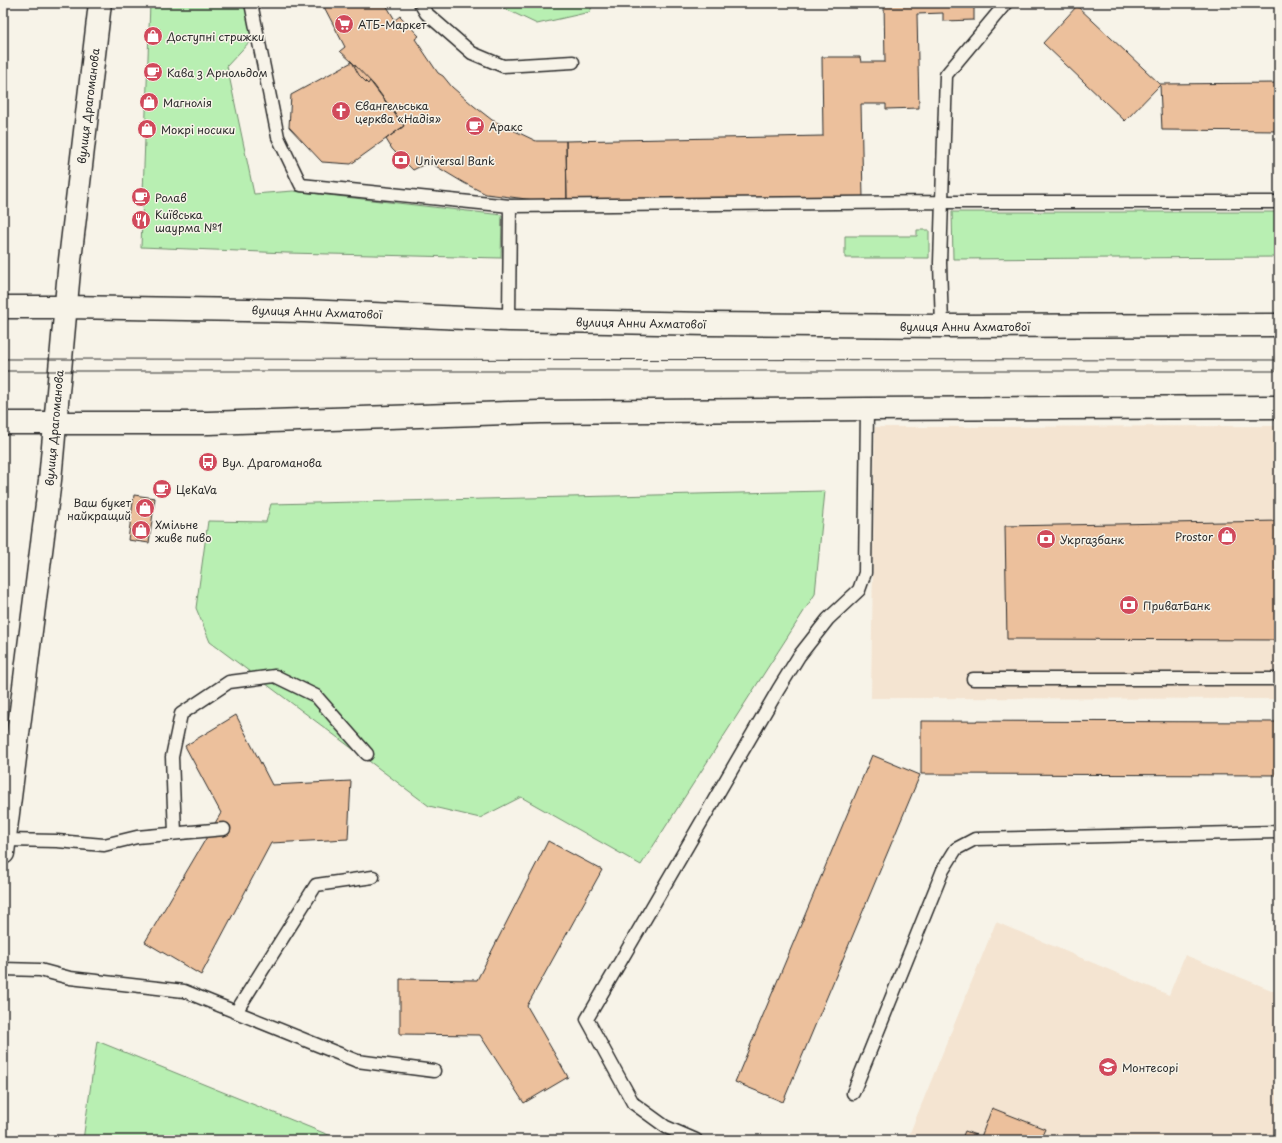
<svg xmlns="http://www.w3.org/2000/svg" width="1282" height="1143" viewBox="0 0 1282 1143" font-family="'Playpen Sans',sans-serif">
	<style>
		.built { fill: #f4e4d1 }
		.green { fill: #b8efb2; stroke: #728d6e }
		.building { fill: #ecc09c; stroke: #2b2b2b }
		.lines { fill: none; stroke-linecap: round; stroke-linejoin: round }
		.lane-casing { stroke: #2b2b2b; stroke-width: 15 }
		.secondary-casing { stroke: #2b2b2b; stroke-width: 25 }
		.lane { stroke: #f7f3e8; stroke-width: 12 }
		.secondary { stroke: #f7f3e8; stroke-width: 22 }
		.tram { stroke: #2b2b2b; stroke-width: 1 }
		.labels { text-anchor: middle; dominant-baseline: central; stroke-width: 3; stroke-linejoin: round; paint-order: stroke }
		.poi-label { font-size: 11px; fill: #2b2b2b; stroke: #f7f3e8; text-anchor: start }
		.street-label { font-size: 11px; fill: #2b2b2b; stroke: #f7f3e8 }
	</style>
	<rect width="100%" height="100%" fill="#f7f3e8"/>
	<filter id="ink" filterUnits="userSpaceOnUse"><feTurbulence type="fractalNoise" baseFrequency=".025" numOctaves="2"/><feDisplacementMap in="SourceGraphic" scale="8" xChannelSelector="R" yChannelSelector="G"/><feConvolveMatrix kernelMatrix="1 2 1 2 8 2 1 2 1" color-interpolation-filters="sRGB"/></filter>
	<g filter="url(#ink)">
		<!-- built -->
		<path class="built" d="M1279,426V699L871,698L875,427Z
			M996,922L1169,995L1185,955L1279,993V1140H907Z"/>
		<!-- green -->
		<path class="green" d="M150,3H245L252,39L227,66L254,194L293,191L502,215L501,258L287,253L141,247Z
			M493,3H593L590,12L537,24Z
			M952,212H1279V257L953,259Z
			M917,230H929V258H845V236H917Z
			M825,491L815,594L641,865L521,797L480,818L429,806L210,642L196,608L208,521L266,522L271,504Z
			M97,1041L341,1140H83Z"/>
		<!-- building -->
		<path class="building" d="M322,3H385L395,20L400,16L419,36L415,39L438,73L443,76L452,87L474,106L492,120L536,141H566L567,204L486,194L464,183L429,162L413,170L392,149L386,139L404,126L370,81L368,84L359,75L352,62L340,51L345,47Z
			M884,3H974V20L943,21V13L917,14L919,108L886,109V104H861L863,198L567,204L566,141L823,136L822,57H860L861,62H885Z
			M1077,6L1160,84L1279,83V131L1162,130L1160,85L1125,121L1043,43Z
			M352,62L374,85L404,126L351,164L322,162L289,127L291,95Z
			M134,495L155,498L149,543L128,540Z
			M1279,521V640L1007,639L1005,526Z
			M236,715L272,785L351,781L348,839L271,843L201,975L145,942L221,813L185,746Z
			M921,721L1279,722V775L921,774Z
			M872,755L920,775L783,1102L735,1082Z
			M548,841L602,870L527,1006L568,1077L524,1103L480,1035L400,1034V979L477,980Z
			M992,1108L1045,1129L1040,1140H961L965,1131L981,1137Z"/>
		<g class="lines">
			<!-- lane casing -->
			<g class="lane-casing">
				<path id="lane" d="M251,3L278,137L301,185L510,206L942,202H1279
					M420,3L426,13L472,53L503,66L573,62
					M509,320L510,206
					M942,326L940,263L946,75L1006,3
					M973,679H1279
					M175,833L172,757L181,714L229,682L275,676L316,696L367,754
					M5,840L57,841L104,845L137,837L224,829
					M3,969L40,970L70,978L184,991L357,1061L434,1071
					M236,1012L316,885L373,877
					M853,1093L943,870L956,849L975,839L1279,832
					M696,1140L666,1127L633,1103L587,1019L778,690L799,656L828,619L859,590L865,573L867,409"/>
			</g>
			<!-- secondary casing -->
			<g class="secondary-casing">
				<path id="secondary" d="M3,307H66L305,311L509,320L708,324L942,326L1279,325
					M3,423H208L540,412L867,409L1279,407
					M3,853L50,480L70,260L100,3"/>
			</g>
			<!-- lane -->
			<use href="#lane" class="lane"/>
			<!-- secondary -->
			<use href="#secondary" class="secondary"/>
			<!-- tram -->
			<path class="tram" d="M3,359L1279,360
				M3,371H1279"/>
		</g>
	</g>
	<!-- icons -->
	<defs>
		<g id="supermarket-disc" transform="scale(1)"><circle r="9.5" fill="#d1495b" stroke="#f7f3e8"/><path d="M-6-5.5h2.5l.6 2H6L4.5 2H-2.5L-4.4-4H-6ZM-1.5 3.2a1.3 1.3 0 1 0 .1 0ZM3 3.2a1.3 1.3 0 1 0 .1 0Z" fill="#fff"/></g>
		<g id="shop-disc" transform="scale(1)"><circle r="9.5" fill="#d1495b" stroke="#f7f3e8"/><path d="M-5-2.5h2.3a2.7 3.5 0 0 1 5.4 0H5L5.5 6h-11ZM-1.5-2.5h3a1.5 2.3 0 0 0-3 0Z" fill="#fff"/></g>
		<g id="cafe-disc" transform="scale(1)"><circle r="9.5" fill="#d1495b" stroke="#f7f3e8"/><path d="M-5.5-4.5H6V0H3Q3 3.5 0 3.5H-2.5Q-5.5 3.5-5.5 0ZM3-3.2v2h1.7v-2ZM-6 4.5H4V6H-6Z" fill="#fff"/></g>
		<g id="church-disc" transform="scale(1)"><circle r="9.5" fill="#d1495b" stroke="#f7f3e8"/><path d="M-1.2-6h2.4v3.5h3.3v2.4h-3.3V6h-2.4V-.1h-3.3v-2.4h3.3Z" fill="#fff"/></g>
		<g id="bank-disc" transform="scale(1)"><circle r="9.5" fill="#d1495b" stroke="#f7f3e8"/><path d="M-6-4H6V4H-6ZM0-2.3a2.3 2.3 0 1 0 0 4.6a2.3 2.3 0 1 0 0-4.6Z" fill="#fff"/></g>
		<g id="restaurant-disc" transform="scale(1)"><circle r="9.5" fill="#d1495b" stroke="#f7f3e8"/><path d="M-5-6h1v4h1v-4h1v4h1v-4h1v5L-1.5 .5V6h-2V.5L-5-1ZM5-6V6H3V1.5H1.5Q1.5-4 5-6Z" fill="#fff"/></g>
		<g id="bus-disc" transform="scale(1)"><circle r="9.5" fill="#d1495b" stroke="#f7f3e8"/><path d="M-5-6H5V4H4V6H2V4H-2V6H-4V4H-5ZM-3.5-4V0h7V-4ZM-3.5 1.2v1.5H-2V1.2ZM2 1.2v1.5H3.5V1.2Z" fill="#fff"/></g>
		<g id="school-disc" transform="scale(1)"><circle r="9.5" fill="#d1495b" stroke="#f7f3e8"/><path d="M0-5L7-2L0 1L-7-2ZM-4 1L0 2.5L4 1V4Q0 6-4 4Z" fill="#fff"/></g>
	</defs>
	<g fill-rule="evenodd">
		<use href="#supermarket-disc" x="344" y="24"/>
		<use href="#shop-disc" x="153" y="36"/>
		<use href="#cafe-disc" x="153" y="72"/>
		<use href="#shop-disc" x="149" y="102"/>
		<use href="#church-disc" x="341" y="111"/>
		<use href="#cafe-disc" x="475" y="126"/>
		<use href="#shop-disc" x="147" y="129"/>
		<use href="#bank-disc" x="401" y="160"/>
		<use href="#cafe-disc" x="141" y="197"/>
		<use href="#restaurant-disc" x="141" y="220"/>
		<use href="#bus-disc" x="208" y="462"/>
		<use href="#cafe-disc" x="162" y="489"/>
		<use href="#shop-disc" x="145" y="508"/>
		<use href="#shop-disc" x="141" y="530"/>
		<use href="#shop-disc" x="1227" y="536"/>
		<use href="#bank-disc" x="1046" y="539"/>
		<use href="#bank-disc" x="1129" y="605"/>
		<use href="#school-disc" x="1108" y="1067"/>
	</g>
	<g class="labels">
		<!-- poi labels -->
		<g class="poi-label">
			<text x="358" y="24">АТБ-Маркет</text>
			<text x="167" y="36">Доступні стрижки</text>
			<text x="167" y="72">Кава з Арнольдом</text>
			<text x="163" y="102">Магнолія</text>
			<text x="355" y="105">Євангельська<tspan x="355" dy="13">церква «Надія»</tspan></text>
			<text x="489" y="126">Аракс</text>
			<text x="161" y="129">Мокрі носики</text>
			<text x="415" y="160">Universal Bank</text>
			<text x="155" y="197">Ролав</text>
			<text x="155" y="214">Київська<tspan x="155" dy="13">шаурма №1</tspan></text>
			<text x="222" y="462">Вул. Драгоманова</text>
			<text x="176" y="489">ЦеKaVa</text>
			<text x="131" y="502" text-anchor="end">Ваш букет<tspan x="131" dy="13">найкращий</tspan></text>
			<text x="155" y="524">Хмільне<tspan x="155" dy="13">живе пиво</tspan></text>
			<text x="1213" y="536" text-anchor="end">Prostor</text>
			<text x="1060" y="539">Укргазбанк</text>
			<text x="1143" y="605">ПриватБанк</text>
			<text x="1122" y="1067">Монтесорі</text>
		</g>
		<!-- street labels -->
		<g class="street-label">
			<text transform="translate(88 106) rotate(-83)">вулиця Драгоманова</text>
			<text transform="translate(317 312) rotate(2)">вулиця Анни Ахматової</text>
			<text transform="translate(641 323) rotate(1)">вулиця Анни Ахматової</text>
			<text x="965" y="326">вулиця Анни Ахматової</text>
			<text transform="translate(54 428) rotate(-85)">вулиця Драгоманова</text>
		</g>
	</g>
	<!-- margin -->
	<rect width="1282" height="1143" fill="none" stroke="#f7f3e8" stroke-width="16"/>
	<rect x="8" y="8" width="1266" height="1127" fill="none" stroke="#2b2b2b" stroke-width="1.5" filter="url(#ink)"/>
</svg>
